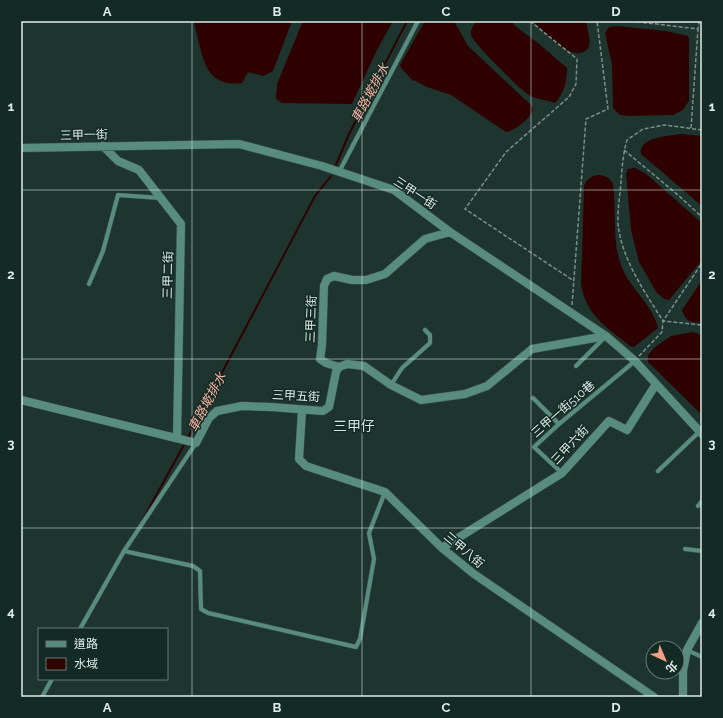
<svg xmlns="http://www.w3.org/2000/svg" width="723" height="718" viewBox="0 0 723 718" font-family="Raleway,'Noto Sans TC',sans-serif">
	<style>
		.water { fill: #2e0200 }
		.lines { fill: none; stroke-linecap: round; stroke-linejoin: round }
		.stream { stroke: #2e0200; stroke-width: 2 }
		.lane-casing { stroke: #3d524c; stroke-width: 5 }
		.street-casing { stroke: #3d524c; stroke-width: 9 }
		.path { stroke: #7c8f89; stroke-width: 1.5; stroke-dasharray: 4 2; stroke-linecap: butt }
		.lane { stroke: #578c7e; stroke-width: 4 }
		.street { stroke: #578c7e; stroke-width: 8 }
		.grid { fill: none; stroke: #deece7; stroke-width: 1; stroke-opacity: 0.55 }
		.labels { text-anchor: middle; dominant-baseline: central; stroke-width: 3; stroke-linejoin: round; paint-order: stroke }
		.street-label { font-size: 12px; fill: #deece7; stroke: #142b25 }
		.water-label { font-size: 13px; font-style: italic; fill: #f7b2a0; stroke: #142b25 }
		.quarter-label { font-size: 14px; fill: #cce8e0; stroke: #142b25 }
		.neatline { fill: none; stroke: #deece7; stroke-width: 1.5 }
		.grid-label { font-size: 13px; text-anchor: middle; font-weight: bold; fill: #deece7 }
	</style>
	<rect width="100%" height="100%" fill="#1e352f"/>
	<!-- water -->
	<path class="water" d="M194,21H292L273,71L263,76L248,72L242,83C203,88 203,55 195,27Z
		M303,21H393L377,50L352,104L282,103L276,99L277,84Z
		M425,21H454L468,46L530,104L533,109C531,118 515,131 506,132L451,95L427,87L416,81L412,80L402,69L400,65Z
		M476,21H512L514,25L538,43L567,68C567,82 564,93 555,103C545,99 535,100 526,93C518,87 473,43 471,35C470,30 473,26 476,21Z
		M533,21H586C587,28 591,39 589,46C588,49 586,51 583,52C570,60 542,30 533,21Z
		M617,26L666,31L688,36L689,39V101L683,110L673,115L628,116L620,115L613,108L612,65L605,33L609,27Z
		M681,134L702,136V206L641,154C638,137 669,136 681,134Z
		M635,168L645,173L702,223V260L669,300L664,299L657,293L639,262L631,230L626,174L628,169Z
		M597,175C605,175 609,177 613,184C617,212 611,243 623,270C632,290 653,306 658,328L634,347L630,346C607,327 586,316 581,284L584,186C587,179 590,177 597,175Z
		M702,280V323C690,322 686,322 682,310Z
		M693,332L702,335V415L648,362V355L655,347L671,336Z"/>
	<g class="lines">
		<!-- stream -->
		<path class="stream" d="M335,167L349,134L407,21
			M187,439L315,196L331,176
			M142,521L185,443"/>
		<!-- lane casing -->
		<g class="lane-casing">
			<path id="lane" d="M339,172L418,21
				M89,284L103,251L118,195L161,198
				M576,366L604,338
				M391,385L402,368L430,343V335L425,330
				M533,398L559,424
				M658,471L699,432
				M562,473L534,447L559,424L635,361
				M698,506L702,501
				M685,549L702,551
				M124,551L193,566L200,571L201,609L208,613L356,647L360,639L374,559L369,533L385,492
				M80,629L124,551L196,443
				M687,650L702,657
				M42,697L52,679"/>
		</g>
		<!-- street casing -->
		<g class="street-casing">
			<path id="street" d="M103,146L118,161L139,170L181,224L177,438
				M21,148L239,144L322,166L394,190L450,232L606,336L635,361L702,434
				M339,367L326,363L320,359L322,345L324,286L327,279L334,276L352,280H366L385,274L425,239L450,232
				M21,400L196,443L209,418L217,411L242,406L271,407L323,411L329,407L336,372L339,367L347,364L364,366L391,385L421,400L465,394L487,386L532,349L606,336
				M302,410L299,459L306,466L385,492L442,548L474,574L654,697
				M442,548L562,473L609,421L627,430L656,384
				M683,697V671L687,650L702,623"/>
		</g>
		<!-- path -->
		<path class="path" d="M530,21L577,59L576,84L569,97L506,152L465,209L574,281
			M631,21L698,29L699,21
			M691,128L698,29
			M702,130L665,125L643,129L627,140C623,154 622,168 621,182C620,196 616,218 619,231C624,262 646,294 663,321L702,325
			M624,150L678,195L702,217
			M572,305L586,119L608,109L597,21
			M639,356L662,332L663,321L702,263"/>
		<!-- lane -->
		<use href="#lane" class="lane"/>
		<!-- street -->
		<use href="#street" class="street"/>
	</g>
	<!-- grid -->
	<path class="grid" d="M192,21V697M362,21V697M531,21V697M21,190H702M21,359H702M21,528H702"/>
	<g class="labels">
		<!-- street labels -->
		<g class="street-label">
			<text transform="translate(84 135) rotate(-1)">三甲一街</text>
			<text transform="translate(415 193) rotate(33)">三甲一街</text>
			<text transform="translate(168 275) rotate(-89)">三甲二街</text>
			<text transform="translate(311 319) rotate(-88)">三甲三街</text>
			<text transform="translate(296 396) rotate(3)">三甲五街</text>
			<text transform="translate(563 409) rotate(-41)">三甲一街510巷</text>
			<text transform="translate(570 445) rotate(-47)">三甲六街</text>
			<text transform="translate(464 550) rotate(40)">三甲八街</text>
		</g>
		<!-- water labels -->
		<g class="water-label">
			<text transform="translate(370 93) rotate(-62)">車路墘排水</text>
			<text transform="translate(207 402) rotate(-62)">車路墘排水</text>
		</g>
		<!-- quarter labels -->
		<g class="quarter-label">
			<text x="354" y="426">三甲仔</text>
		</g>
	</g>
	<!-- border -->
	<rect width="723" height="718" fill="none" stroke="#142b25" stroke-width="44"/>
	<!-- legend -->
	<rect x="38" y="628" width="130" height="52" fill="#142b25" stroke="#657873"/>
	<rect x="46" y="641" width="20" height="6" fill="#578c7e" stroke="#657873"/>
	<text x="74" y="648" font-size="12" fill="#deece7">道路</text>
	<rect x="46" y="658" width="20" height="12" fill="#2e0200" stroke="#657873"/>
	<text x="74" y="668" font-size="12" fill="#deece7">水域</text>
	<!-- north arrow -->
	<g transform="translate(665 660) rotate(136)"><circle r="19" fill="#142b25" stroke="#657873"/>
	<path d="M0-3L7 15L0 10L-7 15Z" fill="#f49e88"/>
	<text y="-6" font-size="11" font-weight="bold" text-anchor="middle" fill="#deece7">北</text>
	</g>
	<rect x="22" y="22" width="679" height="674" class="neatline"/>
	<g class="grid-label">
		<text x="107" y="16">A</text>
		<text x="277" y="16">B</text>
		<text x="446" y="16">C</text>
		<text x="616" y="16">D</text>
		<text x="11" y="111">1</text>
		<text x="712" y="111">1</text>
		<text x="11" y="279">2</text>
		<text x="712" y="279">2</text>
		<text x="11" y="448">3</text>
		<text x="712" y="448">3</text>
		<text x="11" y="616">4</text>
		<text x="712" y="616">4</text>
		<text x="107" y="712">A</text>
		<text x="277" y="712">B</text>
		<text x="446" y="712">C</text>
		<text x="616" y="712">D</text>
	</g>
</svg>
